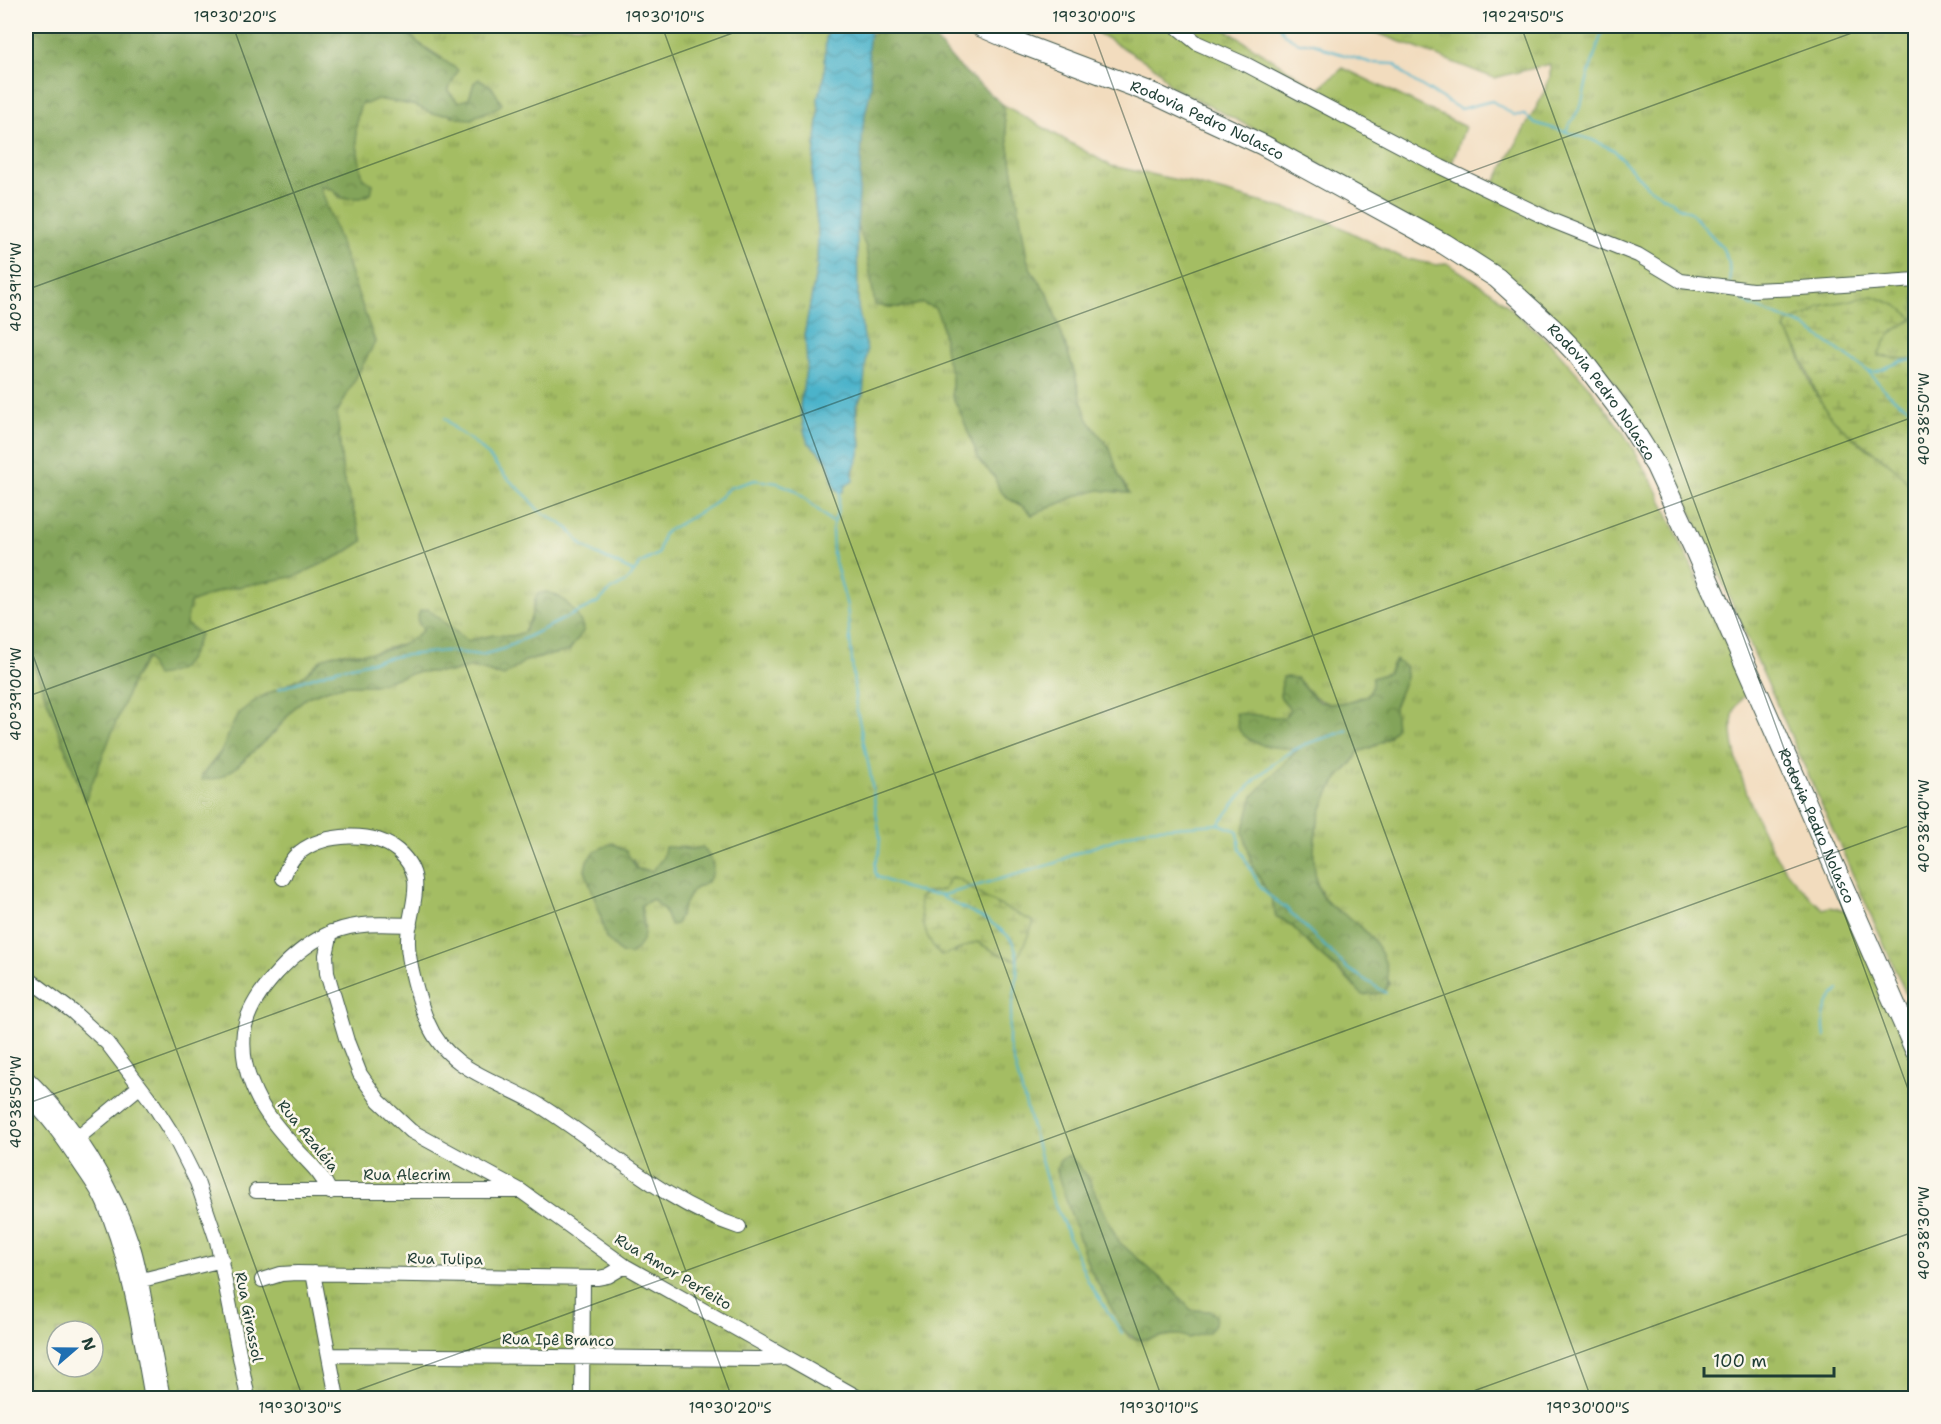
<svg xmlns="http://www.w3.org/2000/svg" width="1941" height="1424" viewBox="0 0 1941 1424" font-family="'Shantell Sans',sans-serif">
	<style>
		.grass { fill: url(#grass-tufts); stroke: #627d4c; stroke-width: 1.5; fill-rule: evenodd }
		.forest { fill: url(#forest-crowns); stroke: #517047; stroke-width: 1.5 }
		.wetland { fill: url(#wetland-marsh); stroke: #627d4c; stroke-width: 1.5 }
		.water { fill: url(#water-waves); stroke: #36787f; stroke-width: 1.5 }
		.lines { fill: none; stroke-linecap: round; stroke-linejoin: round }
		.stream { stroke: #4cb3ca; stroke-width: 2 }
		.minor-casing { stroke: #3f5549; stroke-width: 16 }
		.highway-casing { stroke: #3f5549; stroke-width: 22 }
		.minor { stroke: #fff; stroke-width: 14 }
		.highway { stroke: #fff; stroke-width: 20 }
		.ticks { fill: none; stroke: #1f3d34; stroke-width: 1.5; stroke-opacity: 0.45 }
		.labels { text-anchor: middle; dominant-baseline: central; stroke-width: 5; stroke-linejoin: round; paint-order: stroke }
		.street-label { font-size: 15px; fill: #1f3d34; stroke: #fbf7ec }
		.neatline { fill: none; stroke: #1f3d34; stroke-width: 2 }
		.ticks-label { font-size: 15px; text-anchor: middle; fill: #1f3d34 }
	</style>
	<defs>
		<pattern id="grass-tufts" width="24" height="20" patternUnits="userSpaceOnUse" patternTransform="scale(1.5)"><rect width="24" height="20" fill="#a4bd64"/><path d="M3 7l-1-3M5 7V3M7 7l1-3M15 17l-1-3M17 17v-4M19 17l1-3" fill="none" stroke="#859b53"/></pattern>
		<pattern id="forest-crowns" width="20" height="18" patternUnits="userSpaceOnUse" patternTransform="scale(1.5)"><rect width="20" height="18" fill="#83a45a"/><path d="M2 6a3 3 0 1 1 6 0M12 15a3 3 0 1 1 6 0" fill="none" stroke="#6b874b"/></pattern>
		<pattern id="wetland-marsh" width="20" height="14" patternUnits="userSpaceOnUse" patternTransform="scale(1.5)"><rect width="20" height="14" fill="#a4bd64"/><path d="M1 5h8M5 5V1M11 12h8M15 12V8" fill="none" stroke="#859b53"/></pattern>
		<pattern id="water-waves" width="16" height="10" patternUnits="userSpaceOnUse" patternTransform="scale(1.5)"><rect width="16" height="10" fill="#4cb3ca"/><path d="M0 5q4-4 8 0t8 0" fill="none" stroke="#3f93a5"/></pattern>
	</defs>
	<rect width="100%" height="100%" fill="#fbf7ec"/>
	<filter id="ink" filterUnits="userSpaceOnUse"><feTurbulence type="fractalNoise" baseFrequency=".0167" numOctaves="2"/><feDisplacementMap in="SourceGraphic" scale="12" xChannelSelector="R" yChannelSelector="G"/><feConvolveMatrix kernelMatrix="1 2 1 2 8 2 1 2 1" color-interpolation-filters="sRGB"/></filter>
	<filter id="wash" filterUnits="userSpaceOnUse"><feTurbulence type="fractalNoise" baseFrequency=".008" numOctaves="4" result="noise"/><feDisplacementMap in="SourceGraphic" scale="24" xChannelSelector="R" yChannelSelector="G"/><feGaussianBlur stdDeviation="1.35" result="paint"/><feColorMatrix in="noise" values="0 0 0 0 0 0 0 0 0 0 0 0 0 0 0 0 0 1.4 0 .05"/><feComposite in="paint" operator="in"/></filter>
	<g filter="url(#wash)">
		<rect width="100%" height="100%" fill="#f2dcbe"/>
		<!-- grass -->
		<path class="grass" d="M405,26H831L826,37L824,79L818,98L819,112L812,177L818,232L817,267L805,331L807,365L800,406L805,434L808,442L827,460L832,473V482L845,486L854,474C853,465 860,456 861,446C862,425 850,416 863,394L858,307L857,226L866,247L875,305C890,308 908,308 922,303L935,308L939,314L952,376V396L960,411L980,462L994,476L1000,491L1011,500L1024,507L1032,515L1079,495L1099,490L1129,493L1119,476L1110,449L1088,420L1081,400L1074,371L1048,294L1032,272L1027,259L1002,104L1111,166L1187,182L1326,220L1403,258L1437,265L1447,263L1492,292L1552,345L1590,388L1623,432L1657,490L1749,692C1744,696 1738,702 1735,709C1722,741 1756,820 1772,849C1784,872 1804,892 1823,909L1829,907L1846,910L1911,1052L1912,1120L1916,1175L1915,1398H26V644L85,800L133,679L147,657L186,624L190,603L222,590L296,576L343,554L363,541L343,478L337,413L375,342L319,186L332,189L340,198L347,199L363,179C358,155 351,125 362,102L366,104L377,99L397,102L424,108L433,114H448L458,118L484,114L474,83L469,99L458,102L448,91L452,80L442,58L417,42L408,32ZM556,594L580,620L541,658L525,661L519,664L513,670L495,675L486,670L472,667L453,672H416L374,685H347L329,689L307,697L295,707L275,732L234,769L202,775L222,750L240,713L263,696L291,683L340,653H371L402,644L415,637L439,618L467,641L494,635L513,636L524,632L531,618L535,599ZM1392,664L1405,667L1406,677L1394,707L1390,737L1375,746L1358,752C1354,765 1344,770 1336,781C1326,795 1319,814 1316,832C1311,857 1312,890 1333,908C1337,912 1344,914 1349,917C1374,935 1385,955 1389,985L1355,988C1344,974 1329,964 1316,951C1304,939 1292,922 1276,917L1272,900L1289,757L1299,748L1264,746L1290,710L1280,696L1283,677L1297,678C1322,708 1330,708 1367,695L1372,687V678L1388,673ZM679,846L694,850L708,881L693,890L682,907L680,916L670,925L664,910L653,899L641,905L645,928L606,938L599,910L585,869L633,859L637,869L652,871L663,858ZM951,877L959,879L985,898L1034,923L1001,955L977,942L962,946L955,953L928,892L944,890ZM1056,1168L1087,1176L1118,1241L1170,1287L1191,1310L1211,1311L1216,1316L1180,1334L1140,1340L1130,1338L1123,1329L1089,1267ZM57,1331H93V1367H57Z
			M1086,26H1220L1318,89L1343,68L1465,127L1450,169L1495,182L1542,97L1550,77V64L1494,78L1359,26H1915V360L1877,357L1887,337L1900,326L1817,310C1807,318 1791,318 1784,329C1803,350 1804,380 1821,402C1830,414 1841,427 1852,437C1878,460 1898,460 1915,495V1014L1688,505L1648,433L1632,408L1611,379L1568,331L1326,168L1274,139L1170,86L1161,73L1152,65Z"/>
		<!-- forest -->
		<path class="forest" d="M26,26H405C413,46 441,57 458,70L448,91L458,102L469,99L474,83L479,79L492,87L502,104C492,113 479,112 472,119L458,118L448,114H433L414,105L377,99L366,104L362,102C351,125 358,155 363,179L373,184L371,194L361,198H342L332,189L320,186L375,342L337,413L343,478L363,541L343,554L296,576L222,590L190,603L186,624L200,634C190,660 186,672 156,676L147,658L146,659L133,679L85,801L26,644Z
			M891,26H923L957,65L1002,104L1027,259L1032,272L1048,294L1074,371L1081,400L1088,420L1110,449L1119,476L1129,493L1099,490L1079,495L1032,515L1024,507L1011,500L1000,491L994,476L980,462L960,411L952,396V376L947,360L941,321L935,308L922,303C908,308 890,308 875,305L866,247L857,226L863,124L871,87L868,49L870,34Z
			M546,592C564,595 578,613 584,630L569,651L525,661L504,676L472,667L453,672H416L374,685H347L329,689L307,697L295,707L275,731L234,769L219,778L202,780V776C209,767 217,760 222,750C228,738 231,723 240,713C257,695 283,689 303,676C312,670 317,660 328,656C336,652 346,654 355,654C379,654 405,647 423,630L417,619L420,611L428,609L467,641L494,635L513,636L524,632L531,618L537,594Z
			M1396,660L1405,667L1406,677L1394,707L1396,728C1386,742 1373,747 1358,752C1354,765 1344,770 1336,781C1318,806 1311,842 1315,872C1316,878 1316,885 1319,890C1327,906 1335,908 1348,917C1366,929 1384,949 1387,971C1388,980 1389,985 1384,993L1362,995L1345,975L1317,952L1293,927L1282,919L1276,917L1272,900L1253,867L1243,832L1253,796L1298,749C1278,747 1253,749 1239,730L1236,713L1284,718L1290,710L1280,696L1283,677L1297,678C1303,685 1311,698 1320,702C1331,706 1357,702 1367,695C1372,691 1372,684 1372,678L1388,673Z
			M612,843L626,851L637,869L652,871L663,858L665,847C678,846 691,852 702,847C712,856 719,873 705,883C702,886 696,887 693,890C684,900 682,913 676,924L670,925L664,910L653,899L641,905C643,928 651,938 630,955L621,953L606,938L599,910L585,870L587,860L597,850Z
			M1069,1155L1087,1176L1118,1241L1170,1287L1191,1310L1210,1311L1216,1316L1215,1324L1209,1332L1189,1338C1164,1326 1143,1353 1123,1329L1089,1267L1059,1179C1056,1167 1057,1159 1069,1155Z"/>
		<!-- wetland -->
		<path class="wetland" d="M1873,296L1898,306L1914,319C1892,330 1888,334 1878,356L1915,360V495C1895,455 1855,448 1829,414C1809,388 1806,353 1784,329L1787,323L1813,313L1819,306Z
			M951,877L959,879L985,898L1034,922L1017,960L1001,955L977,942C963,946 955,953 941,955C925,940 921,919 919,898L928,892L944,890Z"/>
		<!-- water -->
		<path class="water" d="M831,26H865L870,31L868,49L871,87L863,124L857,226L858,307L867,351L863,394L856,405V414L861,445L858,459L853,470V481L845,486L843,492H839L835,488L827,460L808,442L805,434L800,406L807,365L805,331L817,267L818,232L812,177L819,112L818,98L824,78L826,37Z"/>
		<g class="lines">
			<!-- stream -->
			<path class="stream" d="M825,26L829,33
				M1280,26L1284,34L1299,43H1314L1328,50L1372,63L1395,64L1405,75L1415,82L1460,109L1492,101L1514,115H1525L1535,123L1590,139L1614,150L1647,186L1677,206L1690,212L1722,247L1729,263L1730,282
				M1565,132L1581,106L1588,76L1604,26
				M1735,294L1752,306L1804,326L1868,371L1888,394L1916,413
				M1869,371L1875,372L1902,361L1916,360
				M445,418L455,429L475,443L487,454L506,477L530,499L537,509L568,528L582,545L596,554L634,572
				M840,489L838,510L832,529L833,554L847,606L856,706L870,772L880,837L879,853L875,863V872L878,877L905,888L929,894L944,895L1056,863L1071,855L1144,829L1219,824L1235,830L1238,833L1240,849L1258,883L1267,894L1285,907L1348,969L1386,993
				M278,689L337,669L398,656L445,651L481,655L503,649L598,602L610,591L627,581L641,563L658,554L663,535L667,531L712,505L729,488L755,480L778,483L795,490L833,523
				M1219,824C1241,793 1268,761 1304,745C1318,739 1334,736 1348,730
				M941,896C962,909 990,918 1008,936C1027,955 1012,999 1010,1021C1009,1029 1009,1037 1009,1044L1050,1193L1089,1283L1122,1333
				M1825,1038C1822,1018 1823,1004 1839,990"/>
		</g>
	</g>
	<g filter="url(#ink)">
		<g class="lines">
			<!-- minor casing -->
			<g class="minor-casing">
				<path id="minor" d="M1176,26L1197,43L1247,65L1441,167L1553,221L1638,255L1681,281L1752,290L1800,288L1916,280
					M283,878C287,868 291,858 300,852C325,833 373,830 398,851C430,879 408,907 408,940C407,960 420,1005 428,1023C434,1038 446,1052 459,1062C483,1080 514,1089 539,1105C605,1146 664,1203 739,1227
					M331,932L326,955L327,973L347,1041L360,1074L379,1101L411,1131L521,1191L625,1266L859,1398
					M26,977L73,1012L107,1043L152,1102L176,1140L197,1182L217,1241L248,1398
					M26,1077C74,1122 114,1187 134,1250C139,1267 142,1286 145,1304C151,1335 157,1367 163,1398
					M26,1096C48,1116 64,1139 80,1164C88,1176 98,1189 104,1203C129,1260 141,1337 152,1398
					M74,1141L139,1087
					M256,1191H519
					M330,1192C321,1171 304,1159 290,1142C275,1125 260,1107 252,1085C245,1069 242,1049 244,1031C250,994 298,944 333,932C358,922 384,924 410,925
					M313,1273L337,1398
					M262,1280L281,1274L297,1273L598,1278L608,1276L625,1266
					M134,1282L222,1260
					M329,1355L757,1359L786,1357
					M582,1398L583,1278"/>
			</g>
			<!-- highway casing -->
			<g class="highway-casing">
				<g id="highway">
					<path id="s1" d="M980,26L1019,43L1154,94L1207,119L1263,145L1444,244L1497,278L1553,329L1579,356L1624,415L1656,466L1695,550L1916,1052"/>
				</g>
			</g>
			<!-- minor -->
			<use href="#minor" class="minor"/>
			<!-- highway -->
			<use href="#highway" class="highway"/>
		</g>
	</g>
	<!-- ticks -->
	<path class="ticks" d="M233,26L732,1398M662,26L1162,1398M1091,26L1591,1398M1521,26L1916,1111M26,290L752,26M26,636L303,1398M26,697L1871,26M26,1104L1916,416M336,1398L1916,823M1454,1398L1916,1231"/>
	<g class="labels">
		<!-- street labels -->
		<g class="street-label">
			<text stroke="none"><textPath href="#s1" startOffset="246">Rodovia Pedro Nolasco</textPath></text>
			<text stroke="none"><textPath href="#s1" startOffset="732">Rodovia Pedro Nolasco</textPath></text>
			<text stroke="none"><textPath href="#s1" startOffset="1218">Rodovia Pedro Nolasco</textPath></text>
			<text transform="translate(308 1136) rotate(51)">Rua Azaléia</text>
			<text x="407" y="1175">Rua Alecrim</text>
			<text transform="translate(445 1259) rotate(1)">Rua Tulipa</text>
			<text transform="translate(673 1272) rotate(31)">Rua Amor Perfeito</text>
			<text transform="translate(249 1317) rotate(79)">Rua Girassol</text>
			<text transform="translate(558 1340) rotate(1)">Rua Ipê Branco</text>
		</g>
	</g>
	<!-- margin -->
	<rect width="1941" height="1424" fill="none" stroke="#fbf7ec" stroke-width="66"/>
	<!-- north arrow -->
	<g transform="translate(75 1349) rotate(70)"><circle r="28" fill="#fbf7ec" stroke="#a3ada2" stroke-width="1.5"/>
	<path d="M0-4.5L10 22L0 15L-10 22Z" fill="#1f6fb2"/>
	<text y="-9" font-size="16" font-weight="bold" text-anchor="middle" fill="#1f3d34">N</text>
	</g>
	<!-- scale -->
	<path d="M1704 1367v9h130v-9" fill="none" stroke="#1f3d34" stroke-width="3"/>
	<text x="1713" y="1367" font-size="18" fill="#1f3d34" stroke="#fbf7ec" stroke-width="4.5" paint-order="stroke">100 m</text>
	<rect x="33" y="33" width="1875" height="1358" class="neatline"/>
	<g class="ticks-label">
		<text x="235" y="22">19°30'20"S</text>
		<text x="665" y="22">19°30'10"S</text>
		<text x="1094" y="22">19°30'00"S</text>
		<text x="1523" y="22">19°29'50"S</text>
		<text transform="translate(16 287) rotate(-90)" y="5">40°39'10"W</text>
		<text transform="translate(1924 419) rotate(-90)" y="5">40°38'50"W</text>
		<text transform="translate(16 694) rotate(-90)" y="5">40°39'00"W</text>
		<text transform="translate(1924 826) rotate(-90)" y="5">40°38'40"W</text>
		<text transform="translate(16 1102) rotate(-90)" y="5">40°38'50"W</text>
		<text transform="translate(1924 1233) rotate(-90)" y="5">40°38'30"W</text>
		<text x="300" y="1413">19°30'30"S</text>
		<text x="730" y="1413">19°30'20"S</text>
		<text x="1159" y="1413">19°30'10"S</text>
		<text x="1588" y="1413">19°30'00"S</text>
	</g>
</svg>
